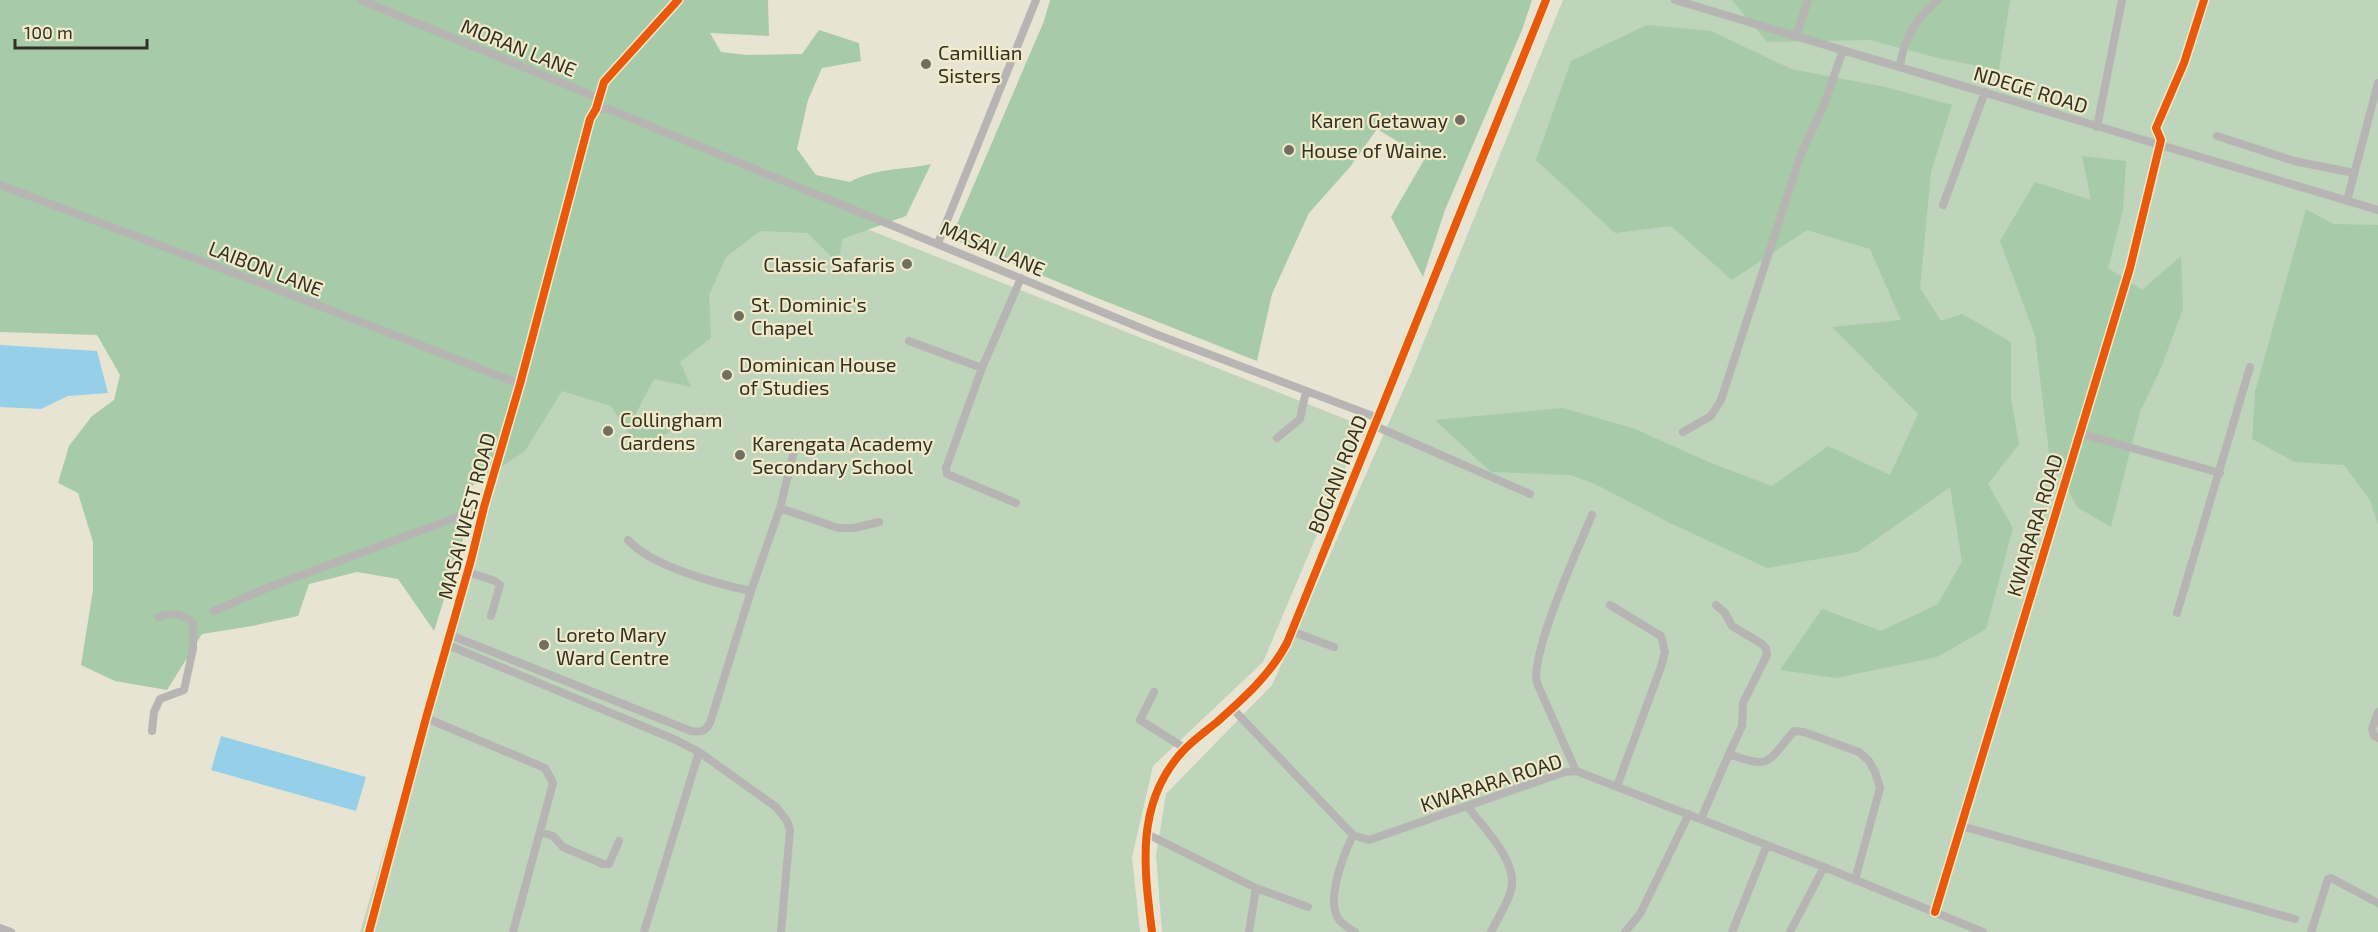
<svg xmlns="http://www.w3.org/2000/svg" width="2378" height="932" viewBox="0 0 2378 932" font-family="'Exo 2',sans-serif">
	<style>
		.green { fill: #bed4bb }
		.forest { fill: #a7caa8 }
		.water { fill: #96d0e8 }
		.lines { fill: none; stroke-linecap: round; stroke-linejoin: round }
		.minor { stroke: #b7b4b4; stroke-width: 8 }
		.cycleway-casing { stroke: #f1eaca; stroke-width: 11 }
		.cycleway { stroke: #e8590c; stroke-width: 8 }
		.poi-dot { fill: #726f61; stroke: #f1eaca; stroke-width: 2 }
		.labels { text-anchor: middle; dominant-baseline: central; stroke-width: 4.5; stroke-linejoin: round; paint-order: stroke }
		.street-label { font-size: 20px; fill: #333024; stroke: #f1eaca }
		.poi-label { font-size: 20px; fill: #333024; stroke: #f1eaca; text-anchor: start }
	</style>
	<rect width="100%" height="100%" fill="#e8e4d3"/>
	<!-- green -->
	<path class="green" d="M1563,0H2378V932H1162L1156,855L1166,794L1272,685L1411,373Z
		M600,123L1363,426L1263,662L1153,766L1132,857L1140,932H360Z"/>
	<!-- forest -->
	<path class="forest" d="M0,0H768L769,36L710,33L721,52L747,55L802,54L819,30L859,43L861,61L822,68L808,100L797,149L816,175L850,182C874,168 904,170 931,164L906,216L842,239L839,264L807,233L760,231L726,257L709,295L711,338L680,362L691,387L654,379L635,415L679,426L639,450L611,406L562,391L525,451L469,488L466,530L434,631L398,579L357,572L309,584L298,616L252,626L202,634L167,690L115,681L81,665L93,590V542L78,493L58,483L69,446L92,416L114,400L120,375L97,335L0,332Z
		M1050,0H1532L1522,30L1445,210L1423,277L1391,217L1425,158L1377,129L1350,167L1309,213L1272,294L1257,361L1097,298L951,238L1044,21Z
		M1732,0H2010L1999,70L1938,58L1870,40L1767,42Z
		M1647,25L1711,31L1791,69L1885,87L1952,105L1931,172L1920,288L1941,321L1962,314L2011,342V399L2019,444L1988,484L2013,528L1986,629L1937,657L1836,678L1780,670L1822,609L1881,631L1938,604L1962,561L1950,487L1858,552L1767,568L1670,523L1595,484L1571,475L1491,472L1435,420L1563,408L1635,429L1711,463L1772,486L1828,446L1890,475L1918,414L1832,327L1901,320L1870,249L1807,230L1732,280L1671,226L1615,233L1536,160L1571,61Z
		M2082,156L2126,161L2123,210L2108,268L2142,290L2181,256L2183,309L2161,368L2140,412L2111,527L2077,507L2049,453L2035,336L2000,241L2035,182L2091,200Z
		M2306,209L2333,224L2378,225V525L2370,500L2344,465L2295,462L2252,439L2255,392Z"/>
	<!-- water -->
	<path class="water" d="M0,345L97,351L108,393L68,396L41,409L0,407Z
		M221,736L366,777L356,811L211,770Z"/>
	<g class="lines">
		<!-- minor -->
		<path class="minor" d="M361,0L598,98
			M1675,0L2378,210
			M1796,36L1808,0
			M1900,66C1904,38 1916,18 1938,0
			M596,109H609L1158,335L1378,418
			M2097,127L2122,0
			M2217,136L2294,161L2354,173
			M0,185L289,294L520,384
			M2347,201L2378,83
			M1943,205L1985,92
			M938,243L1036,0
			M909,341L982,368
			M1375,426L1530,494
			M1683,432L1711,416L1721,400L1801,154L1824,105L1843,50
			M2079,433L2220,473
			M1277,438L1300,419L1306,391
			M1016,503L947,474L946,468L982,368L1021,278
			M780,508L796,443
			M628,540C651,566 717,584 751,591
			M468,572L495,581L500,585L491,616
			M1610,605L1661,636L1665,652L1661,667L1617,786
			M1716,605L1725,613L1732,626L1762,644L1766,648L1767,655L1743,703L1742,726L1729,754
			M214,611L267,588L484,507
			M2177,613L2250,367
			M1291,631L1334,647
			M450,635L691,731C701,732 705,732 710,723L751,591L780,508L838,528H854L879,522
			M448,645L676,740L699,752L776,807L787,821L790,830L781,932
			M1154,692L1140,720L1186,749
			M1232,708L1353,835L1369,840L1565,772L1576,771L1824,867L1983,932
			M2378,712L2372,729L2374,736L2378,738
			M426,718L545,768L553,783L513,932
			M152,731L154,712L160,699L184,690L193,649V623C182,613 172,612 158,617
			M1576,771L1537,683C1530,653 1578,549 1592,515
			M1467,806C1483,827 1519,862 1511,890C1508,903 1497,919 1491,932
			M1701,819L1729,754C1772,770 1767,762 1794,731L1804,732L1859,752L1869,761L1875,772L1880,788L1855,880
			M1961,826L2295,919
			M540,832L553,836L563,847L603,864H609L619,841
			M1147,834L1256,888L1308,907
			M1353,835C1344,854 1324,902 1340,921C1344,925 1350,929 1355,932
			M1935,912L2130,268L2161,140L2156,128L2184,63L2204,0
			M0,928L11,932
			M369,932L426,718L471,560L484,507L520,384L590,119L596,109L604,82L678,0
			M644,932L699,752
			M1152,932C1144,868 1135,804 1182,752C1192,741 1206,731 1217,722C1244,698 1270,675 1287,643L1546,0
			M1249,932L1256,888
			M1625,932L1640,914L1689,814
			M1732,932L1767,845
			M1790,932L1824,867
			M2311,932L2328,879L2331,878L2378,903"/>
		<!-- cycleway casing -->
		<g class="cycleway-casing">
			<path id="cycleway" d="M1935,912L2130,268L2161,140L2156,128L2184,63L2204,0
				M369,932L426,718L471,560L484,507L520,384L590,119L596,109L604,82L678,0
				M1152,932C1144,868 1135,804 1182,752C1192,741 1206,731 1217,722C1244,698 1270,675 1287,643L1546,0"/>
		</g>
		<!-- cycleway -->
		<use href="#cycleway" class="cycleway"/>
	</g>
	<!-- markers -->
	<g class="poi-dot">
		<circle cx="926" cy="64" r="6"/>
		<circle cx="1460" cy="120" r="6"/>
		<circle cx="1289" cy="150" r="6"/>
		<circle cx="907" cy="264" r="6"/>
		<circle cx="739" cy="316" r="6"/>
		<circle cx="727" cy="375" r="6"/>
		<circle cx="608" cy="431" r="6"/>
		<circle cx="740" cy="455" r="6"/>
		<circle cx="544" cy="645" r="6"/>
	</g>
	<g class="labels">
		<!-- street labels -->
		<g class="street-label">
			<text transform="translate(519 47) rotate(22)">MORAN LANE</text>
			<text transform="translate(2031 89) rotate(17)">NDEGE ROAD</text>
			<text transform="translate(993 248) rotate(23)">MASAI LANE</text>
			<text transform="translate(266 268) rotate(21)">LAIBON LANE</text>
			<text transform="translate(1337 474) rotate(-68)">BOGANI ROAD</text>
			<text transform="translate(466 516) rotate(-75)">MASAI WEST ROAD</text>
			<text transform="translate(2034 525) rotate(-73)">KWARARA ROAD</text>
			<text transform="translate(1491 782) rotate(-18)">KWARARA ROAD</text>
		</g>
		<!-- poi labels -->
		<g class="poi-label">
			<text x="938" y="52">Camillian<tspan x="938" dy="23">Sisters</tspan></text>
			<text x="1448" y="120" text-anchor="end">Karen Getaway</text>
			<text x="1301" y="150">House of Waine.</text>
			<text x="895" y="264" text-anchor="end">Classic Safaris</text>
			<text x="751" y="304">St. Dominic's<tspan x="751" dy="23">Chapel</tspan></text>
			<text x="739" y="364">Dominican House<tspan x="739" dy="23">of Studies</tspan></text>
			<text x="620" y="419">Collingham<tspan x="620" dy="23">Gardens</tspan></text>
			<text x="752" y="443">Karengata Academy<tspan x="752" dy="23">Secondary School</tspan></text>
			<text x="556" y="634">Loreto Mary<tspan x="556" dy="23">Ward Centre</tspan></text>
		</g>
	</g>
	<!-- scale -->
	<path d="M15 39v9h132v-9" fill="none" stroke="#333024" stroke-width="3"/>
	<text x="24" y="39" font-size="18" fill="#333024" stroke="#f1eaca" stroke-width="4.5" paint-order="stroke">100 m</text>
</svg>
